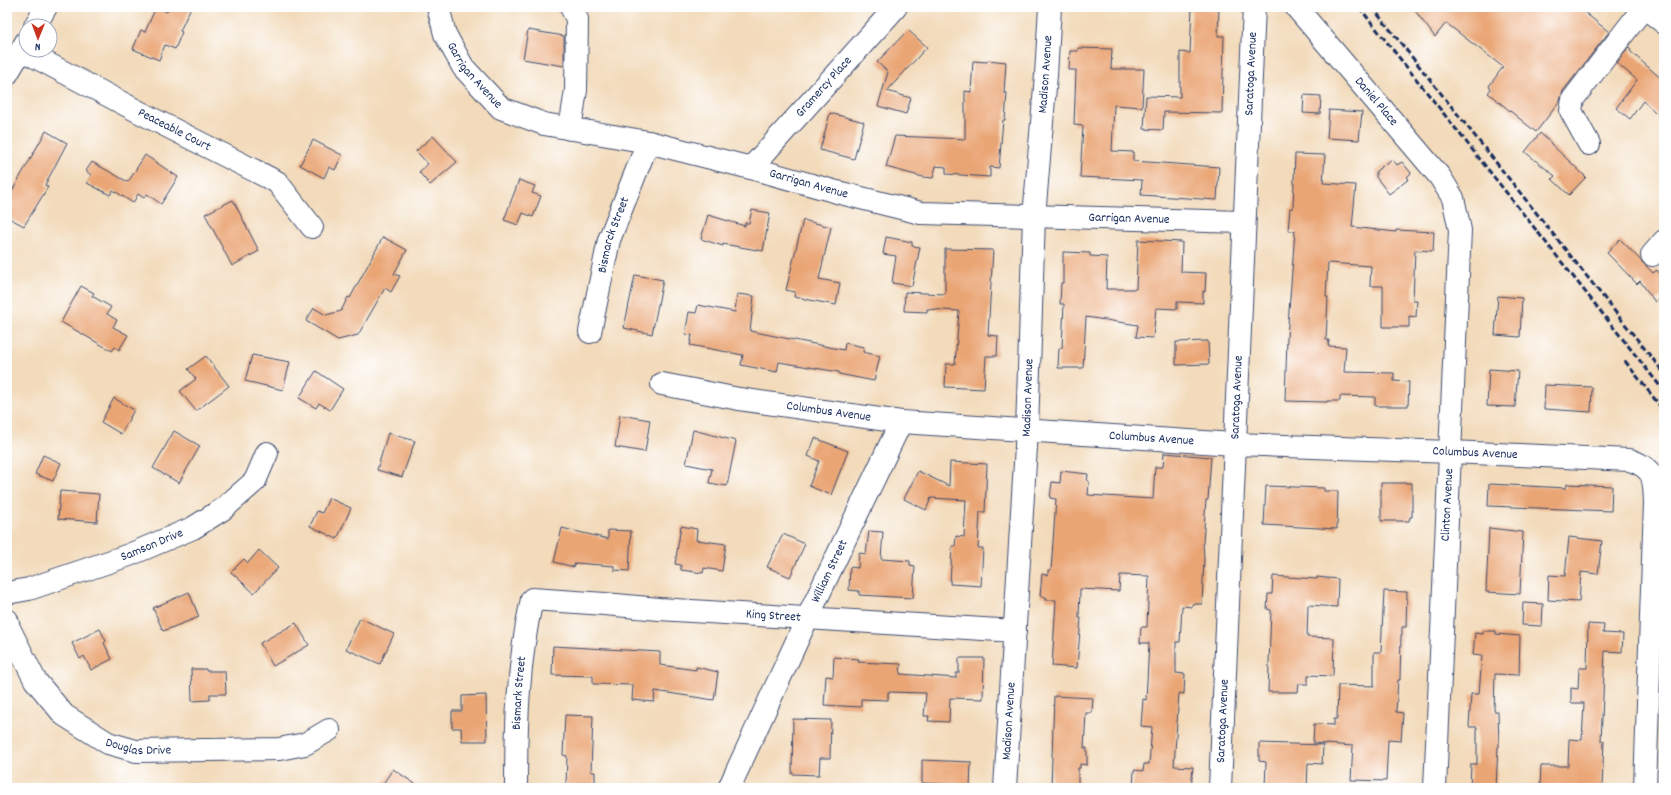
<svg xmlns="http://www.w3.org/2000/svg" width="1671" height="795" viewBox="0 0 1671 795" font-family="Dekko,sans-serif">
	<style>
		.building { fill: #eaa574 }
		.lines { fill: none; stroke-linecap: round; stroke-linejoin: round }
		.minor-casing { stroke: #3b496c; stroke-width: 24 }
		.major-casing { stroke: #3b496c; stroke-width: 24 }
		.minor { stroke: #fff; stroke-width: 22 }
		.major { stroke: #fff; stroke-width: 22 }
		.rail { stroke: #1b2f5e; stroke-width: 3; stroke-dasharray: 6 3; stroke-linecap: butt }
		.labels { text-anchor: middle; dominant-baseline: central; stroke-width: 3; stroke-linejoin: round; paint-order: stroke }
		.street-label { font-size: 13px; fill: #1b2f5e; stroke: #fff }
	</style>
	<rect width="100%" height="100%" fill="#fff"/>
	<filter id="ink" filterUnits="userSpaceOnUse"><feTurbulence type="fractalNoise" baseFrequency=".025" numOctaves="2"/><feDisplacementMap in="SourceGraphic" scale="8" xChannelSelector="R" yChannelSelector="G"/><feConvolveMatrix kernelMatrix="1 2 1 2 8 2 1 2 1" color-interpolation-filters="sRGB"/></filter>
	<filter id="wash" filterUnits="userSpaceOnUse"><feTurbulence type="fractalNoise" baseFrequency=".012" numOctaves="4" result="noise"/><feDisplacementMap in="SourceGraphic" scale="16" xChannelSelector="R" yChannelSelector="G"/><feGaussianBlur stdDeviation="0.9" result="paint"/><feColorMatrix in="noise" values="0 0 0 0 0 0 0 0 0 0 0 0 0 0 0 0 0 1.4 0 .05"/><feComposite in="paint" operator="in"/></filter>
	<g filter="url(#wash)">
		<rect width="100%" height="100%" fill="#f2daba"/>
		<g id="blocks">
			<!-- building -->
			<path class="building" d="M156,7L167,12L169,7H191L180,31L182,32L175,49L165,45L159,60L133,49L141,30L145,32Z
				M1192,7H1219L1218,36H1224L1222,113L1164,112L1163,130L1144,129L1146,96L1180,97V52L1190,53Z
				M1412,7H1578L1609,32L1563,91L1560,101L1536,132L1488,93L1491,89L1489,86L1503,67L1446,23L1435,37Z
				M528,30L564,36V66L523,59Z
				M908,30L927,47L887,91L911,98L906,114L878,106L888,72L877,62Z
				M1629,47L1631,49L1630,51L1664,81V120L1643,101L1630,119L1616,108L1637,80L1617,63Z
				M1078,48L1112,49L1111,69H1144L1142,107L1114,105L1112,151L1133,152V161L1219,167L1217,200L1141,195L1142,180L1080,177L1083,126L1074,125L1076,70H1069L1070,51H1078Z
				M988,60L1006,62L1004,93H1007L1005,120H1003L999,168L990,167V177L946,174V167L936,166L933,178L923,177L886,167L895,136L965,139V91L971,92L973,61L987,62Z
				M1304,95L1321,96L1320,114L1303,113Z
				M1329,110L1362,112L1359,140L1327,138Z
				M830,113L864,122L854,159L820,150Z
				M46,131L67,143L45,185L48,187L24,226L7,217V200Z
				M1540,133L1551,143V144L1586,177L1569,195L1552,179L1555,176L1525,152Z
				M433,136L457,162L430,185L419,172L428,164L416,151Z
				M313,140L342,155L335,170L329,167L324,178L300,165Z
				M1295,154L1325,155L1323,183L1356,185L1352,227L1396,232V230L1434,232L1433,251L1415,250L1413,300H1417L1416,317L1409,316V327H1383V286H1370L1371,266L1328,263L1326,297H1328L1326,340H1329L1328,346L1346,347L1344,372L1394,373V381L1409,382L1408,406H1375V397L1340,396V401H1327V402L1285,401L1287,338L1295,231H1288L1290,208H1293Z
				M145,155L178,177L161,204L147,194L144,198L138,194L133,203L113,190L110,195L87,183L91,175L86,171L92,162L128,182Z
				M1392,159L1397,165L1402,162L1411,173L1407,177L1409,179L1389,194L1376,177V171Z
				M519,180L535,186L532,193L541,196L533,217L523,213L518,225L504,220Z
				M233,200L259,251L232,266L205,214Z
				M752,210L770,213L763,251L723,244V246L701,239L708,215L745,226V223H749Z
				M803,220L831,227L819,279L840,283L836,305L794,297L795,292L786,290Z
				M383,237L407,250L394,274L400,276L391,292L385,288L358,335L338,340L306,321L314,308L326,315L341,311L348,297L350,298Z
				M886,237L912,242V246L920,247L912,286L892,283L896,256L883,254Z
				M1620,239L1653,273L1657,270L1664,280V295L1655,302L1640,281L1637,284L1607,253Z
				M1138,240L1182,242L1181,272L1206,273L1205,292L1203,291V303L1177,302V309L1156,308L1153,338L1136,337L1138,325L1086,317L1083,368H1058L1059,348H1062L1064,304H1060L1061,283H1063V252L1090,253V256L1107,257L1106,289H1136Z
				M945,249L993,250L988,335L998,336L997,356H986L984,389L945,387L946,364H955L959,311L927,309V312L904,311L905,292L945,294Z
				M635,275L663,280L652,334L624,328Z
				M81,286L94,293L92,296L111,307L107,314L117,320L113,327L128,335L119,350L115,347L112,351L61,322Z
				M737,294L754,296L750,331L844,350L845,343L864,347L863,352L880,356L874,381L839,374V372L779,362L777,372L741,365L743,355L690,345L692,335L685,334L689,312L696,313L698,305L735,312Z
				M1498,296L1522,298L1520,337L1495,335Z
				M1208,341L1209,364L1176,365V342Z
				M252,355L290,362L283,390L245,381Z
				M206,356L229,386L196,411L180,391L196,379L188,369Z
				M1489,369L1518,371L1515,407L1487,406Z
				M316,371L343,389L330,410L319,403L316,408L299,398Z
				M1545,385L1592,387L1591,412L1544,409Z
				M114,398L134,410L121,434L101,422Z
				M620,415L650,420L645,452L615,447Z
				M693,430L736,441L727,486L709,483L712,469L686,464Z
				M174,431L200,446L179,483L153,468Z
				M388,433L415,441L402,477L377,470Z
				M815,438L848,451L831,495L809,486L819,461L808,456Z
				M1164,453L1211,457L1208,500H1206L1203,543L1204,558L1202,604H1192V607L1182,606L1180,642H1176V673L1185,674L1184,694L1179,693L1174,766L1193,767L1191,788H1133L1134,770L1143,771L1144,764H1149L1152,727L1141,726L1143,699L1146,700L1149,643H1140L1141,627H1147L1149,576L1120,575L1119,591L1080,589L1079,618H1081L1077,668L1052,666L1056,600H1046V597L1040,596L1042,574L1048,575V570H1051L1056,499L1050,498L1052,482L1060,483L1061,471L1088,474L1087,481H1089L1088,495L1153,499L1155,467H1163Z
				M43,455L61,463L53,481L35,474Z
				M950,462L987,464L985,512H980L978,548H983L981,586L950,584L952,546H955L956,536L964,537L966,500L931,498L926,510L904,499L918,471L949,486Z
				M1381,483H1412V517H1410L1409,521H1381Z
				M1489,484L1566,488L1567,484L1612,486L1611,511L1488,506Z
				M1266,486L1324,488V491H1338L1337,529L1264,525Z
				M60,491L99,494L97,522L58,519Z
				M329,498L351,508L337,539L310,526L317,511L322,513Z
				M681,526L697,529L696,540L726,544L722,571L704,568L703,573L681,570V565L675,564Z
				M562,528L608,539V530L631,531L629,571L614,570V566L575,563L574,567L554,562Z
				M1489,528L1523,532L1520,594L1486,592Z
				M869,531L883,532L881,559L910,561V565L915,566L913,598L859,595V591L849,590L850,567L858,568L859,553L866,554Z
				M783,534L805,544L790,577L767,567Z
				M1569,537L1602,541L1598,574L1581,572L1579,602L1548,600L1549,575L1565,576Z
				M259,550L278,568L254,593L231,572L244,559L248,563Z
				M1273,576L1317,579V577L1338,579L1337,607L1308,605L1307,637L1334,638L1333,676L1308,675V684H1299L1298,692H1268L1271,610L1267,609L1268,594H1272Z
				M1384,591L1407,592L1406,627H1402V635H1401L1400,680H1398L1396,712L1403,713L1401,741L1388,740L1386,781L1351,780L1353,746L1313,743L1314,724L1334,725V719H1337L1338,685L1374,686V652H1381Z
				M189,592L199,617L163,631L153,608Z
				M1523,603L1543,604L1542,626L1522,625Z
				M360,618L394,634L380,664L346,649Z
				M296,623L309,645L273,666L260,643Z
				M1588,624L1604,625L1603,633L1623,634L1622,652L1605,651L1601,741H1604L1602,788L1540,786L1541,766H1568L1569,739L1582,740L1584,703H1571V688L1578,689L1579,668H1587Z
				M100,629L106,641L104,643L112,659L91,670L84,656L80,659L72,643Z
				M1483,631H1496V634L1520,636L1519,675L1495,674L1494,711H1498L1499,747H1498L1496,788H1470L1471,764H1477V727H1469L1471,694H1479L1482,656L1473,655L1475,633L1483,634Z
				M553,646L660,652V665L696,670V667L718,672L714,700L655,691L654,702L632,700L633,685L593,684V676L552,675Z
				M834,657L859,659L858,662L901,664L900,674L956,678V673H959V658H984L983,699L950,698L949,722L928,721L929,716H924L926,693L888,692V700L861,699V707L824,705L826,676L833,677Z
				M191,669H206V671H225L226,694H210V700L192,701Z
				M486,695L487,741H462L461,728H452V711H462V696Z
				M1054,696L1093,698L1092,713H1086L1084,748H1087V765L1080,764V768H1078V788H1051Z
				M565,715L593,716L591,772H595V788H569V785H566L567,756L563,755Z
				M793,719L831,720L830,758H820L819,775L792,774Z
				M1259,743L1323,745L1322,764L1308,763L1307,788H1265L1266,762L1259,761Z
				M922,760L971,762L970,788H941V784L922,783Z
				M393,769L421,788H380Z"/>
		</g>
	</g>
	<g filter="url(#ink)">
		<use href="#blocks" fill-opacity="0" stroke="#3b496c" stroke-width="1"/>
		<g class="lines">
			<!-- minor casing -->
			<g class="minor-casing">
				<g id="minor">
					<path id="s1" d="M438,7L445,34L463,67L501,108L544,124L648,142L751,168L837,192L921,213L1243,222"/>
					<path id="s2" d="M1296,7L1440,177L1453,198L1460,230L1435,788"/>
					<path d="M1644,7L1664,23"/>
					<path id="s3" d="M22,50L143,114L277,182L312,227"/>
					<path d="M570,129L576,90L577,19L571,7"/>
					<path d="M1589,144L1571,111L1573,99L1644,7"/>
					<path id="s4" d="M751,168L896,7"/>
					<path d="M1652,255L1664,241"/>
					<path id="s5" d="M590,332L609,240L648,142"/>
					<path id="s6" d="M662,384L739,399L901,422L1234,444L1450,452L1630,460C1655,469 1654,478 1655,503L1645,788"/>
					<path id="s7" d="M7,593L29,589L129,555L193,528L223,509L255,481L267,453"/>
					<path id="s8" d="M7,620L9,628L35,680L64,715L108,743L136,751L279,749L305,744L329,730"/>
					<path id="s9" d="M516,788C516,724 518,661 532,599L605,604L659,609L1015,631"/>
					<path id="s10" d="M729,788L807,619L901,422"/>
					<path id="s11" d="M1005,788L1027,430L1034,217L1046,75L1050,7"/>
					<path id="s12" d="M1220,788L1254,7"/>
				</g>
			</g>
			<!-- major casing -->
			<g class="major-casing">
				<path id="major" d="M35,26L46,7
					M7,74L26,42"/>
			</g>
			<!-- minor -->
			<use href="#minor" class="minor"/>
			<!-- major -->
			<use href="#major" class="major"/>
			<!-- rail -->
			<path class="rail" d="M1359,7L1664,391
				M1372,7L1664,373
				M1625,361L1664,411"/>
		</g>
	</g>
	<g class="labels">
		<!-- street labels -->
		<g class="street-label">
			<text stroke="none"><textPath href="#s1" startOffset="79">Garrigan Avenue</textPath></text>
			<text stroke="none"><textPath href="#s11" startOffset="715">Madison Avenue</textPath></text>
			<text stroke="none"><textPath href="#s12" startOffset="715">Saratoga Avenue</textPath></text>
			<text stroke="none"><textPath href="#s4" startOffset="109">Gramercy Place</textPath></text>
			<text stroke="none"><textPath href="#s2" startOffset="124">Daniel Place</textPath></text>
			<text stroke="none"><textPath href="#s3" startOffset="172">Peaceable Court</textPath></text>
			<text stroke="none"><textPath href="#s1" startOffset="439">Garrigan Avenue</textPath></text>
			<text stroke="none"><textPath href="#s1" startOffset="763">Garrigan Avenue</textPath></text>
			<text stroke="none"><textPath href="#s5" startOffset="100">Bismarck Street</textPath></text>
			<text stroke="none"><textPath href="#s11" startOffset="391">Madison Avenue</textPath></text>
			<text stroke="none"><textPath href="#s12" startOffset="391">Saratoga Avenue</textPath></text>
			<text stroke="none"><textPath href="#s6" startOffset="169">Columbus Avenue</textPath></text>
			<text stroke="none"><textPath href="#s6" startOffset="493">Columbus Avenue</textPath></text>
			<text stroke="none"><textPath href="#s6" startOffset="817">Columbus Avenue</textPath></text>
			<text transform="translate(1448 505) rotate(-87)">Clinton Avenue</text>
			<text stroke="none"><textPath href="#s7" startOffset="153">Samson Drive</textPath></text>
			<text stroke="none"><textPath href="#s10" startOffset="239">William Street</textPath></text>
			<text stroke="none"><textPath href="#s9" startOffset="432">King Street</textPath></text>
			<text stroke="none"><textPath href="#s9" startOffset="95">Bismark Street</textPath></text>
			<text stroke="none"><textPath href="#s11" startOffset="67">Madison Avenue</textPath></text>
			<text stroke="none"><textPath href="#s12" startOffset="67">Saratoga Avenue</textPath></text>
			<text stroke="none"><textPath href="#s8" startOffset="195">Douglas Drive</textPath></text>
		</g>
	</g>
	<!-- margin -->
	<rect width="1671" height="795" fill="none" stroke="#fff" stroke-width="24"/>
	<!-- north arrow -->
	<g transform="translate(38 38) rotate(181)"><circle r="19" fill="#ffffff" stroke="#a4acbf"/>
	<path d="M0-3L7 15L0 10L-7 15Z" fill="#c8321e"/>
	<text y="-6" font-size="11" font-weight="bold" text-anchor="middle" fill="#1b2f5e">N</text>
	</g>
</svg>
